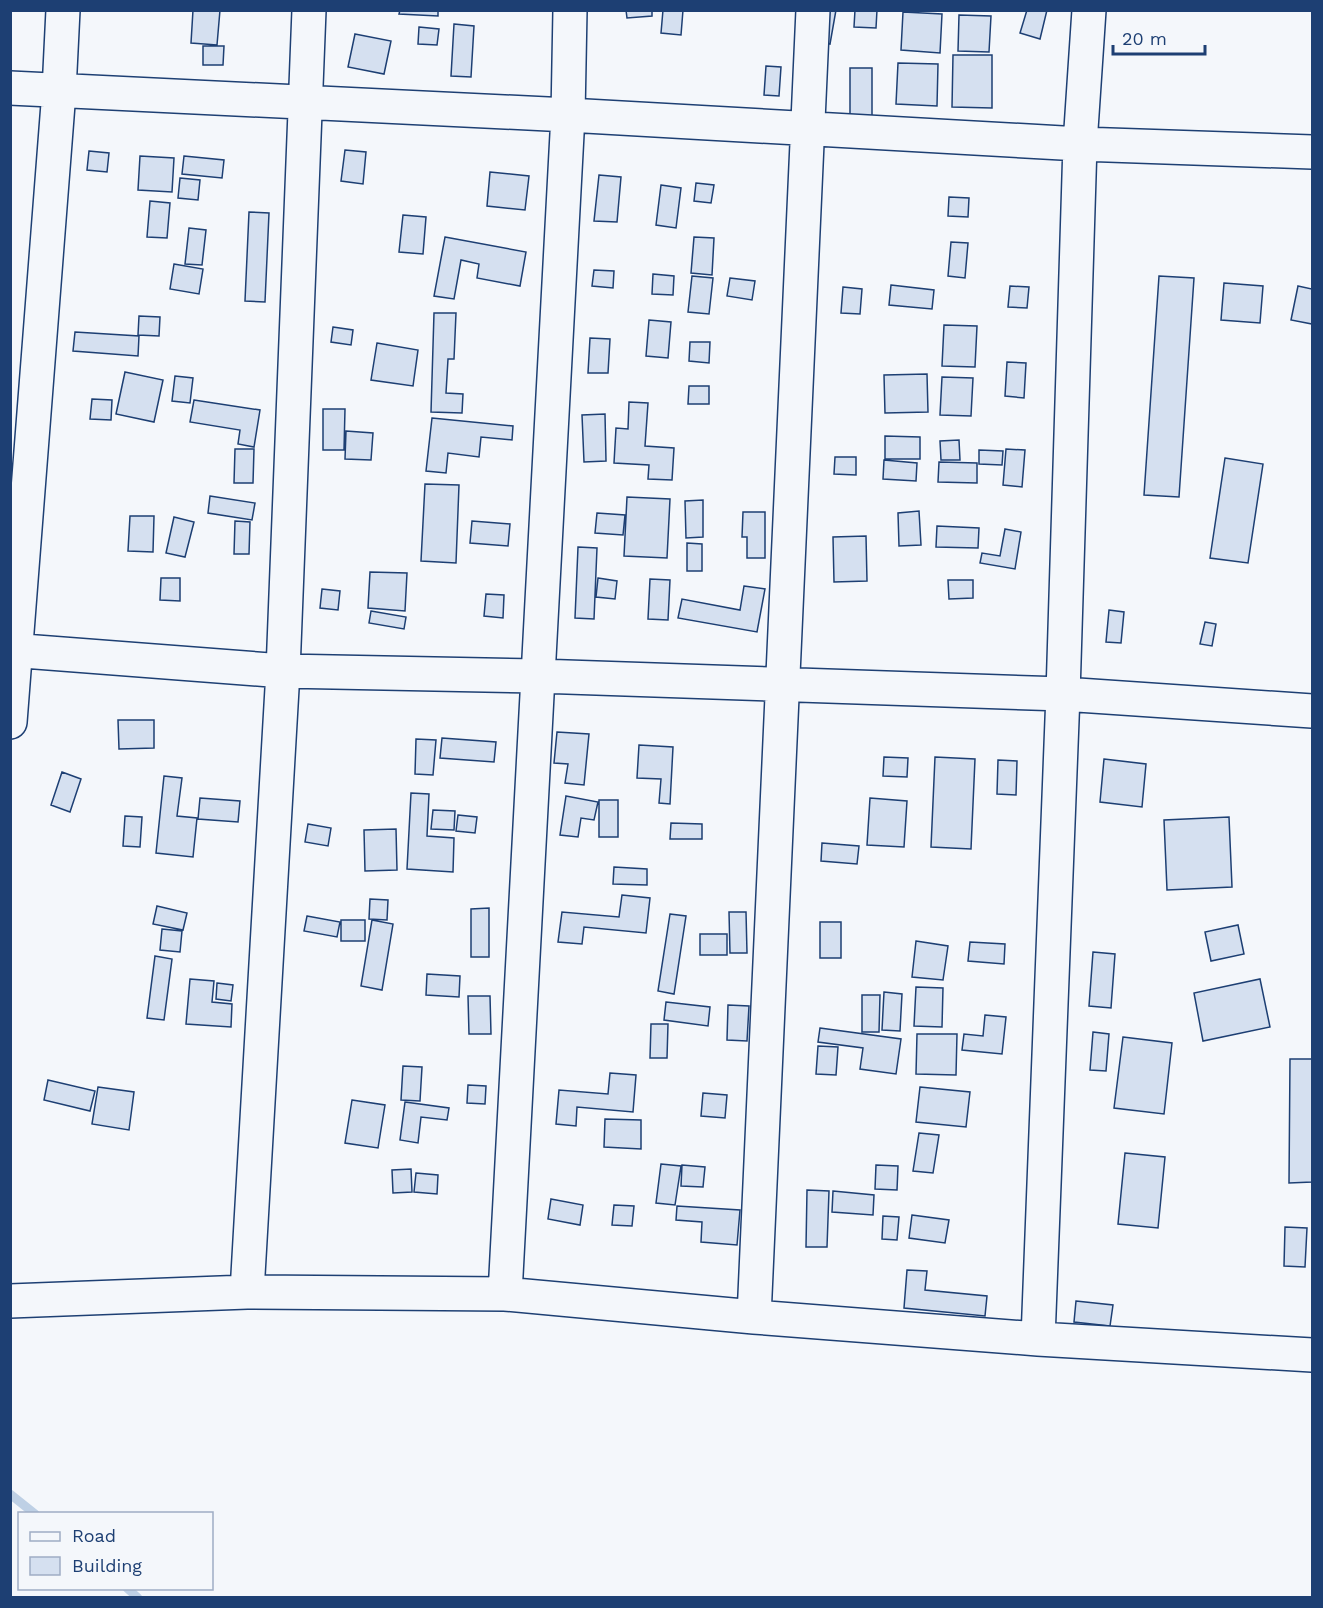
<svg xmlns="http://www.w3.org/2000/svg" width="1323" height="1608" viewBox="0 0 1323 1608" font-family="'Work Sans',sans-serif">
	<style>
		.lines { fill: none; stroke-linecap: round; stroke-linejoin: round }
		.stream { stroke: #bed0e5; stroke-width: 9 }
		.building { fill: #d5e0f0; stroke: #1d3f73; stroke-width: 1.5 }
		.minor-casing { stroke: #1d3f73; stroke-width: 36 }
		.minor { stroke: #f4f7fb; stroke-width: 33 }
	</style>
	<rect width="100%" height="100%" fill="#f4f7fb"/>
	<g class="lines">
		<!-- stream -->
		<path class="stream" d="M10,1494L35,1514
			M127,1588L138,1598"/>
	</g>
	<!-- building -->
	<path class="building" d="M193,10H220L217,45L191,43Z
		M400,10H438V16L399,14Z
		M626,10H652V16L627,18Z
		M663,10H683L681,35L661,33Z
		M820,10H836L830,44L814,41Z
		M855,10H877L876,28L854,27Z
		M1027,10H1047L1040,39L1020,33Z
		M903,12L942,14L940,53L901,50Z
		M959,15L991,16L989,52L958,51Z
		M454,24L474,26L471,77L451,76Z
		M419,27L439,29L437,45L418,44Z
		M355,34L391,41L384,74L348,67Z
		M203,46H224L223,65H203Z
		M953,55H992V108L952,107Z
		M898,63L938,64L937,106L896,104Z
		M766,66L781,67L779,96L764,95Z
		M850,68H872V119H850Z
		M345,150L366,152L363,184L341,181Z
		M89,151L109,153L107,172L87,170Z
		M140,156L174,158L172,192L138,190Z
		M184,156L224,160L222,178L182,174Z
		M490,172L529,176L525,210L487,206Z
		M599,175L621,177L617,222L594,221Z
		M180,178L200,180L198,200L178,198Z
		M696,183L714,185L711,203L694,201Z
		M661,185L681,188L676,228L656,225Z
		M949,197L969,198L968,217L948,216Z
		M150,201L170,203L167,238L147,237Z
		M249,212L269,213L265,302L245,301Z
		M403,215L426,217L423,254L399,252Z
		M189,228L206,230L202,265L185,264Z
		M445,237L526,252L520,286L477,278L479,264L461,260L454,299L434,296Z
		M694,237L714,238L712,275L691,273Z
		M951,242L968,243L965,278L948,276Z
		M174,264L203,269L199,294L170,289Z
		M594,270L614,271L613,288L592,286Z
		M653,274L674,276L673,295L652,294Z
		M692,276L713,278L709,314L688,312Z
		M1159,276L1194,278L1179,497L1144,495Z
		M730,278L755,281L752,300L727,296Z
		M1224,283L1263,286L1260,323L1221,320Z
		M891,285L934,290L932,309L889,305Z
		M1010,286L1029,287L1027,308L1008,307Z
		M1298,286L1312,289V324L1291,320Z
		M843,287L862,289L860,314L841,313Z
		M434,313H456L454,359H448L446,393L463,394L462,413L431,412Z
		M139,316L160,317L159,336L138,335Z
		M649,320L671,322L668,358L646,356Z
		M944,325L977,326L975,367L942,366Z
		M333,327L353,330L351,345L331,342Z
		M75,332L139,336L138,356L73,351Z
		M590,338L610,339L608,373H588Z
		M690,342H710L709,363L689,361Z
		M377,343L418,350L413,386L371,380Z
		M1007,362L1026,363L1024,398L1005,396Z
		M125,372L163,380L154,422L116,414Z
		M927,374L928,412L885,413L884,375Z
		M175,376L193,378L190,403L172,401Z
		M942,377L973,378L971,416L940,415Z
		M689,386H709V404H688Z
		M92,399L112,400L111,420L90,419Z
		M194,400L260,410L254,447L238,444L240,430L190,422Z
		M629,402L648,403L645,446L674,448L672,480L648,479L649,465L614,463L616,428L628,429Z
		M323,409H345L344,450H323Z
		M605,414L606,461L584,462L582,415Z
		M432,418L513,426L512,440L481,437L479,457L448,453L446,473L426,471Z
		M346,431L373,433L371,460L345,459Z
		M885,436L920,437V459H885Z
		M959,440L960,460H941L940,441Z
		M235,449H254L253,483H234Z
		M1006,449L1025,450L1022,487L1003,485Z
		M979,450L1003,451L1002,465L979,464Z
		M835,457H856V475L834,474Z
		M1225,458L1263,464L1248,563L1210,558Z
		M884,460L917,463L916,481L883,479Z
		M939,462L977,463V483L938,482Z
		M425,484L459,485L456,563L421,561Z
		M210,496L255,503L252,520L208,513Z
		M627,497L670,499L667,558L624,556Z
		M703,500V537L686,538L685,501Z
		M919,511L921,545L899,546L898,513Z
		M743,512H765V558H747V537H742Z
		M597,513L625,515L623,535L595,533Z
		M130,516H154L153,552L128,551Z
		M174,517L194,522L185,557L166,553Z
		M235,521L250,522L249,554H234Z
		M472,521L510,524L508,546L470,543Z
		M937,526L979,528L978,548L936,547Z
		M1005,529L1021,532L1015,569L980,563L982,553L1000,556Z
		M866,536L867,581L834,582L833,537Z
		M687,543L702,544V571H687Z
		M578,547L597,548L594,619L575,618Z
		M370,572L407,573L405,611L368,608Z
		M161,578H180V601L160,600Z
		M598,578L617,581L615,599L596,597Z
		M650,579L670,580L668,620L648,619Z
		M948,580H973V598L949,599Z
		M744,586L765,589L757,632L678,618L682,599L740,610Z
		M322,589L340,591L338,610L320,608Z
		M486,594L504,595L503,618L484,616Z
		M1109,610L1124,612L1121,643L1106,642Z
		M371,611L406,617L404,629L369,623Z
		M1205,622L1216,624L1212,646L1200,644Z
		M118,720H154V748L119,749Z
		M557,732L589,734L584,785L565,783L568,764L554,763Z
		M442,738L496,742L494,762L440,758Z
		M416,739L436,740L433,775L415,774Z
		M639,745L673,747L670,804L659,803L661,779L637,778Z
		M884,757L908,758L907,777L883,776Z
		M935,757L975,759L971,849L931,847Z
		M1104,759L1146,764L1142,807L1100,802Z
		M998,760L1017,761L1016,795L997,794Z
		M62,772L81,779L70,812L51,805Z
		M164,776L182,778L177,816L197,818L193,857L156,853Z
		M411,793L429,794L427,836L454,838L453,872L407,869Z
		M566,796L598,802L594,820L581,818L578,837L560,835Z
		M200,798L240,801L238,822L198,819Z
		M870,798L907,801L904,847L867,845Z
		M599,800H618V837H599Z
		M433,810L455,811L454,830L431,829Z
		M458,815L477,817L475,833L456,831Z
		M125,816L142,817L140,847L123,846Z
		M1229,817L1232,887L1167,890L1164,820Z
		M671,823L702,824V839H670Z
		M308,824L331,828L328,846L305,842Z
		M396,829L397,870L365,871L364,830Z
		M822,843L859,846L857,864L821,861Z
		M614,867L647,869V885L613,884Z
		M622,895L650,898L646,933L584,927L582,944L558,942L562,912L619,917Z
		M370,899L388,900L387,920L369,919Z
		M157,906L187,913L183,930L153,924Z
		M489,908V957H471V909Z
		M729,912H746L747,953H730Z
		M670,914L686,916L674,994L658,991Z
		M307,916L340,922L337,937L304,931Z
		M341,920H365V941H341Z
		M372,920L393,924L382,990L361,986Z
		M820,922H841V958H820Z
		M1238,925L1244,954L1211,961L1205,932Z
		M162,929L182,931L180,952L160,950Z
		M700,934H727V955H700Z
		M916,941L948,946L943,980L912,977Z
		M970,942L1005,944L1004,964L968,961Z
		M1093,952L1115,954L1111,1008L1089,1006Z
		M155,956L172,959L164,1020L147,1018Z
		M427,974L460,976L459,997L426,995Z
		M190,979L214,981L212,1002L232,1004L231,1027L186,1024Z
		M1260,979L1270,1027L1203,1041L1194,993Z
		M217,983L233,985L231,1001L216,999Z
		M916,987L943,988L942,1027L914,1026Z
		M884,992L902,994L900,1031L882,1030Z
		M862,995H880L879,1032H862Z
		M468,996H490L491,1034H469Z
		M666,1002L710,1007L708,1026L664,1020Z
		M728,1005L749,1006L747,1041L727,1040Z
		M985,1015L1006,1017L1002,1054L962,1050L964,1034L983,1036Z
		M651,1024H668L667,1058H650Z
		M820,1028L901,1039L896,1074L860,1069L863,1048L818,1042Z
		M1093,1032L1109,1034L1106,1071L1090,1070Z
		M917,1034H957L956,1075L916,1074Z
		M1123,1037L1172,1043L1164,1114L1114,1108Z
		M818,1046L838,1047L836,1075L816,1074Z
		M1290,1059H1312V1182L1289,1183Z
		M403,1066L422,1067L420,1101L401,1100Z
		M610,1073L636,1075L633,1112L577,1107L576,1126L556,1124L559,1090L608,1094Z
		M48,1080L95,1091L90,1111L44,1100Z
		M468,1085L486,1086L485,1104L467,1103Z
		M98,1087L134,1092L129,1130L92,1124Z
		M920,1087L970,1092L966,1127L916,1122Z
		M703,1093L727,1095L725,1118L701,1116Z
		M352,1100L385,1105L378,1148L345,1143Z
		M405,1102L449,1108L447,1120L421,1117L418,1143L400,1140Z
		M605,1119L641,1120V1149L604,1147Z
		M919,1133L939,1135L933,1173L913,1171Z
		M1125,1153L1165,1157L1158,1228L1118,1224Z
		M661,1164L681,1166L675,1205L656,1203Z
		M682,1165L705,1167L703,1187L681,1186Z
		M876,1165L898,1166L897,1190L875,1189Z
		M411,1169L412,1192L393,1193L392,1170Z
		M416,1173L438,1175L437,1194L414,1192Z
		M807,1190L829,1191L827,1247H806Z
		M833,1191L874,1195L873,1215L832,1212Z
		M551,1199L583,1205L580,1225L548,1219Z
		M614,1205L634,1206L632,1226L612,1225Z
		M677,1206L740,1210L737,1245L701,1242L702,1222L676,1220Z
		M912,1215L949,1220L945,1243L909,1238Z
		M883,1216L899,1217L897,1240L882,1239Z
		M1285,1227L1307,1228L1305,1267L1284,1266Z
		M907,1270L927,1271L925,1290L987,1296L985,1316L904,1308Z
		M1076,1301L1113,1305L1110,1326L1074,1322Z"/>
	<g class="lines">
		<!-- minor casing -->
		<g class="minor-casing">
			<path id="minor" d="M10,88L568,115L1080,144L1312,152
				M10,650L283,671L538,676L1063,694L1312,711
				M10,722L59,91L63,10
				M247,1292L283,671L309,10
				M505,1294L568,115L570,10
				M10,1301L247,1292L505,1294L754,1317L1038,1339L1312,1355
				M754,1317L813,10
				M1038,1339L1063,694L1080,144L1089,10"/>
		</g>
		<!-- minor -->
		<use href="#minor" class="minor"/>
	</g>
	<!-- border -->
	<rect width="1323" height="1608" fill="none" stroke="#1d3f73" stroke-width="24"/>
	<!-- legend -->
	<rect x="18" y="1512" width="195" height="78" fill="#f4f7fb" stroke="#9eadc5" stroke-width="1.5"/>
	<rect x="30" y="1532" width="30" height="9" fill="#f4f7fb" stroke="#9eadc5" stroke-width="1.5"/>
	<text x="72" y="1542" font-size="18" fill="#1d3f73">Road</text>
	<rect x="30" y="1557" width="30" height="18" fill="#d5e0f0" stroke="#9eadc5" stroke-width="1.5"/>
	<text x="72" y="1572" font-size="18" fill="#1d3f73">Building</text>
	<!-- scale -->
	<path d="M1113 45v9h92v-9" fill="none" stroke="#1d3f73" stroke-width="3"/>
	<text x="1122" y="45" font-size="18" fill="#1d3f73" stroke="#f4f7fb" stroke-width="4.5" paint-order="stroke">20 m</text>
</svg>
